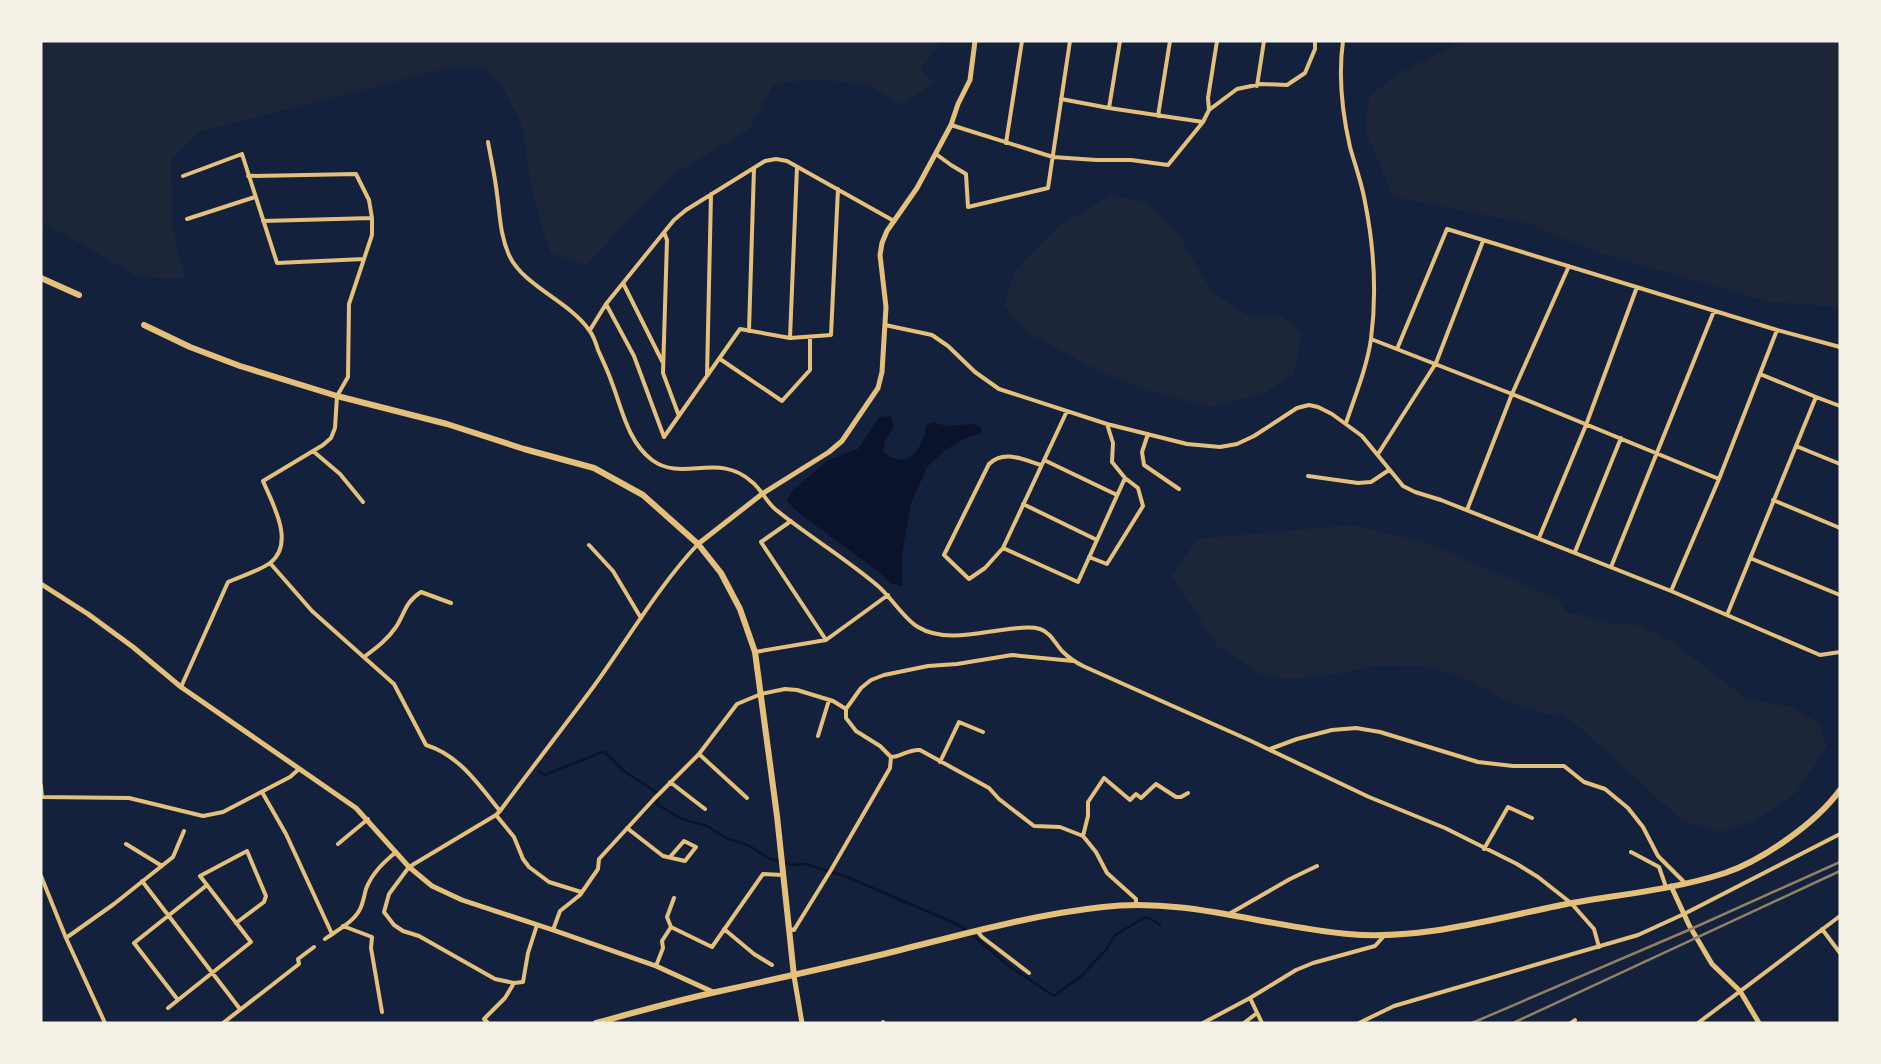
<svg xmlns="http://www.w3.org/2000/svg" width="1881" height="1064" viewBox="0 0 1881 1064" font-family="Quicksand,sans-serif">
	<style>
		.green { fill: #1d2539 }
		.water { fill: #0b132b }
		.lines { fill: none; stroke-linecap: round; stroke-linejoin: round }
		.stream { stroke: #0b132b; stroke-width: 2.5 }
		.minor { stroke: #e5c07b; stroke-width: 4 }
		.tertiary { stroke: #e5c07b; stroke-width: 5 }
		.primary { stroke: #e5c07b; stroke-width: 6 }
		.trunk { stroke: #e5c07b; stroke-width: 6 }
		.rail { stroke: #918062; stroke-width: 2.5 }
	</style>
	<rect width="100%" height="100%" fill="#14213d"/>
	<!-- green -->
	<path class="green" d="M41,41H940V44L920,70L935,82L902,104L867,85L814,79L774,84L750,128L680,170L633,215L587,265L550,253L532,191L522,124L503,88L485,68L451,67L201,131L171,159L172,227L185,279L138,277L41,221Z
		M1462,41H1840V307L1770,302L1593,251L1530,224L1393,197L1365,128L1370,95L1400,73Z
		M1111,195L1148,203L1178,233L1211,291L1248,315H1281L1302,334L1293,375L1262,394L1211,407L1148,391L1097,370L1023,330L1004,306L1015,271L1060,225Z
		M1351,525L1425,542L1559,600L1566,613L1577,614L1610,623L1638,625L1671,641L1748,700L1789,706L1818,722L1827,746L1797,792L1756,820L1719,832L1681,820L1636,778L1563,713L1554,716L1508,702L1468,680L1431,667L1374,666L1331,675L1290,679L1265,676L1217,646L1172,576L1197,539Z"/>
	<!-- water -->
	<path class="water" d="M891,416L894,426L885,441L883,452C910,472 921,449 927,425L933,422L946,426L973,424L981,427V433L964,439L946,450L927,467L911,504L902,554V586L891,584L879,572L804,517L793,508L787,500L792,491L828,460L858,449L879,417Z"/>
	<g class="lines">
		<!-- stream -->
		<path class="stream" d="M539,771L544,775L603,752L607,754L624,771L656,792L659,797L656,803L658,805L682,819L707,826L726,838L748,845L770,859L792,865L805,864L847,877L959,925L967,931
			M971,934L1009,966L1054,996L1081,976L1105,951L1115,935L1144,918H1149L1160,925"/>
		<!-- minor -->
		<path class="minor" d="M1343,41C1338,77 1342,112 1350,147C1355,165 1362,184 1365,202C1374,247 1377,293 1371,339C1367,367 1355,396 1346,423
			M1257,86L1264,41
			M1061,99L1109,108L1203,122
			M1109,108L1120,41
			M1209,110L1237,89L1261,84L1287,85L1305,73L1315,49V41
			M1158,116L1170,41
			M951,125L1053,157L1096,160H1131L1168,165L1203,122L1209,110L1208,98L1217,41
			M488,142C491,159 495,176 497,194C500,215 500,235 509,255C523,286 569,301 589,330C593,335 596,343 598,350C603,361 608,371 612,383C622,409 628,442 652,460C683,483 718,451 752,482C761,489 766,501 775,509C808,536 845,558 878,586C891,597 905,620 918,627C944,643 981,632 1009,629C1019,628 1030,626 1040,629C1050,632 1055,643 1062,651C1068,657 1075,662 1083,666L1249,740L1369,797L1445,828L1517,864L1538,877L1571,903L1594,929L1599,947
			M1006,143L1022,41
			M936,154L951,165L966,174L968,207L1048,188L1070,41
			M183,176L242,154L277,263L364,259
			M187,219L255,197
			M263,221L372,218
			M664,232L667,240L663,373L679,416
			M623,283L662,361
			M606,304L634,356L664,437L740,329L790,338L831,335L838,189
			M885,325L932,335L948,346L975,372L999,389L1107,424L1187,444L1220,447L1237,444L1254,436L1297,408L1309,405L1318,407L1332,414L1362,436L1403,486L1415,492L1441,500L1671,591L1820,655L1840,652
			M590,330L606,304L674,220L686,210L765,161L776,159L787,161L894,221
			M749,331L754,168
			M790,338L797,167
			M1371,339L1512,394L1719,479
			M1397,349L1447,229L1777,330L1840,347
			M720,359L782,401L810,370V337
			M1760,374L1816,397
			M707,376L711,194
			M1148,434L1142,452L1144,465L1179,489
			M1796,446L1840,464
			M313,451L340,474L363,502
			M1378,454L1436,363L1483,241
			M1044,460L1117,495
			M1041,465C1024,460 1004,449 989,464L944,555L969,579L985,568L1003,548L1067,411
			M1308,476L1358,483L1371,482L1389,470
			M1773,500L1840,528
			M1023,504L1097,540
			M1467,510L1512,394L1569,266
			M791,521L761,542L826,640
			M1539,538L1586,425L1637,287
			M589,545L613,571L641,618
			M1003,548L1078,582L1125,478
			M1575,552L1621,438
			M1089,557L1107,564L1143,506L1138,488L1125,478L1112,462L1113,443L1107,424
			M1750,558L1840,595
			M270,563L312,611L394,684L426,745C459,755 479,785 500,811
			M1611,567L1714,311
			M1671,591L1719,479L1777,330
			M1727,615L1816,397L1840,406
			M755,652L826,640L888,595
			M364,657C376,648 387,640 396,627C405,613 405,602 421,592L451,603
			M181,687L228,582C239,577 261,570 270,563C296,543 272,503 263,481L323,445L331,438L335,428L337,396L348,377L349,304L372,235V218L369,200L356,174L248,176
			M818,736L829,700
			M1270,749L1297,739L1332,730L1356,728L1380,732L1478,762L1513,766H1564L1584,782L1605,789L1628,808L1643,827L1658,856L1685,883
			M699,754L747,798
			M891,757L880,746L856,731L846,718V709L861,688L871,680L884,675L928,666L957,664L1012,655L1073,661
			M940,762L959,722L983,732
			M670,782L705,809
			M41,786L42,797
			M262,792L286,834L332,934
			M41,797L129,798L203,816L223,812L290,777L299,769
			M496,815L514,837L523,859L529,867L549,882L581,892
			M627,828L663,856L685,861L696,847L684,841L670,857
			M1083,836L1088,816V802L1104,778L1130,800L1136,794L1141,798L1156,784L1176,797H1181L1188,793
			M126,844L162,866
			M338,844L368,819
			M1484,849L1508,807L1532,818
			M1631,852L1659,867L1666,887
			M41,876L66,938L105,1023
			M142,881L240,1009
			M1229,914L1290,879L1317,866
			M537,925L528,953L523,982L514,983L495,979L419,936L403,931L394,925L384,912L389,894L409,867L496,815L500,811C531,769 563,728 594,686C628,639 658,587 698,544
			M343,926L372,937L371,948L382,1012
			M671,927L712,947L763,874L783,875
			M724,929L754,954L772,965
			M789,929L794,930L831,870L890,768L891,757C901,757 908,749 920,750L989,788L999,799L1034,826L1060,827L1083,836L1096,852L1107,873L1136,899V905
			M1822,929L1840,953
			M553,930L560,911L580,895L598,869L599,859L654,799L699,754L737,704L761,694L785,689L797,690L833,701L846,709
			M977,931L982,937L1029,973
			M66,938L114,904L173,857L184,831
			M325,939C336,931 352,923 359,911C363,905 364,896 366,889C372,873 384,862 396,852
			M656,966L663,948L662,941L671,927L667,917L674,898
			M1250,998L1262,1023
			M178,1000L134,943L207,885
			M168,1008L251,942L200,876L247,851L266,896L264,902L236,923
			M223,1023L299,964L298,959L314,947
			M488,1023L484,1019L505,998L514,983
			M883,1023V1022
			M1203,1023L1250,998L1296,970L1313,963L1375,946L1384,936
			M1244,1023L1257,1013
			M1359,1023L1394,1006L1418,999L1638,935L1684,914L1840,834
			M1571,1023L1575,1020
			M1698,1023L1840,916"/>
		<!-- tertiary -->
		<path class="tertiary" d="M698,544L762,494L829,452L842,441L878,388L882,372L886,307L880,255L882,243L887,231L917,188L951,125L958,104L970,80L975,41
			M41,584L88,614L133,647L181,687L356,808L409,867L432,886L462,900L553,930L656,966L713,992
			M1671,886L1689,925L1712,964L1740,991L1759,1023
			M794,976L802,1023"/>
		<!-- primary -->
		<path class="primary" d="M41,278L79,295
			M144,325L190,347L240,366L337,396L447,424L524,449L594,468L643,495L698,544L721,573L740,609L755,652L777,816L794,976"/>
		<!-- trunk -->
		<path class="trunk" d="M596,1023C636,1012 675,1001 716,992C771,980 826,968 880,955C954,937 1028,915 1103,907C1186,897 1266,927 1348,934C1423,941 1498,917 1572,903C1623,894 1676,889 1725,873C1763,860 1816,823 1840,790"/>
		<!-- rail -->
		<path class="rail" d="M1472,1023L1691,929L1840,862
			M1513,1023L1840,871"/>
	</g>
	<!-- border -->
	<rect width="1881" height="1064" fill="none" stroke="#f6f1e7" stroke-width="85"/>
</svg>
